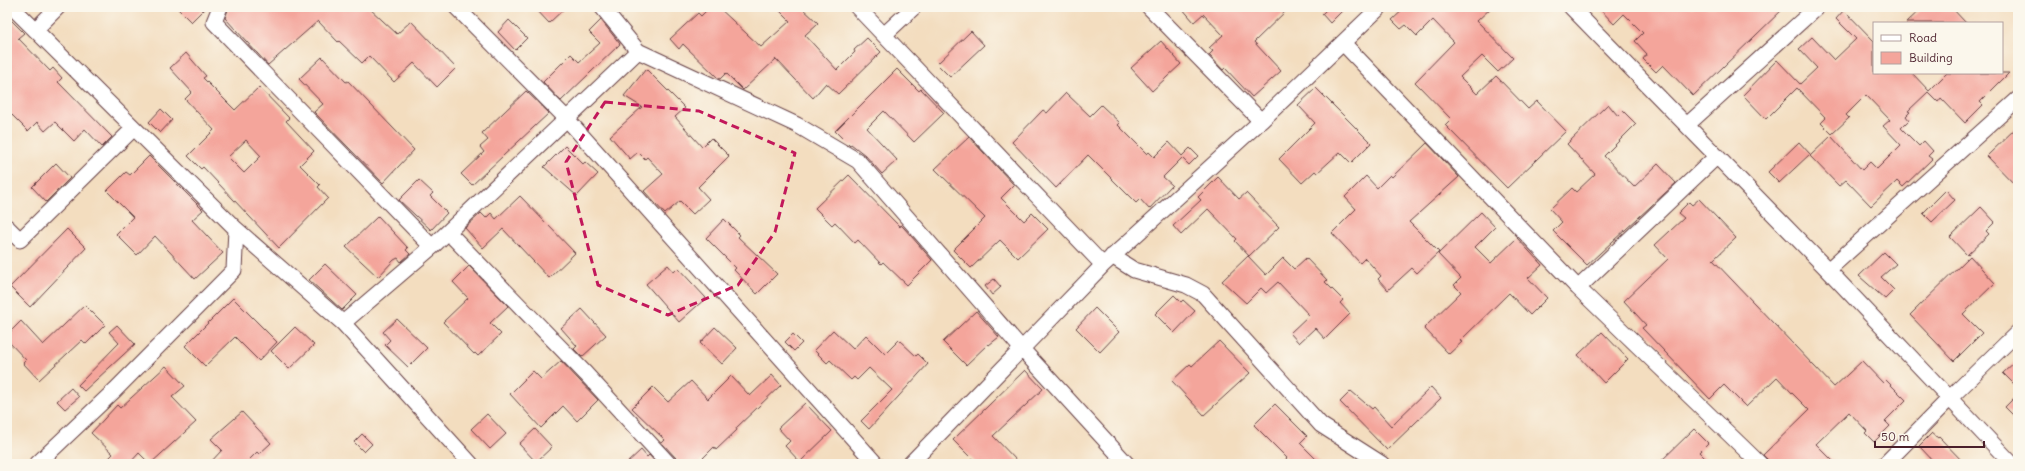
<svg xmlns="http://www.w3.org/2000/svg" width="2025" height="471" viewBox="0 0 2025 471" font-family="Delius,sans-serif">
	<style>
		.building { fill: #f4a59b; fill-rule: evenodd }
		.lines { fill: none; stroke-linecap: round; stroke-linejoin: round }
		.minor-casing { stroke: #633c41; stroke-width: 17 }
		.minor { stroke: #fff; stroke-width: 15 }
		.marked { fill: none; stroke: #c2185b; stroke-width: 3; stroke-dasharray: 8 5; stroke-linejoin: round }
	</style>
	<rect width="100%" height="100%" fill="#fbf7ec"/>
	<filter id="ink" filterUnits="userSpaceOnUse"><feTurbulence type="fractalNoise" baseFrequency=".025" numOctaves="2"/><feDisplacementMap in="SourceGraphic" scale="8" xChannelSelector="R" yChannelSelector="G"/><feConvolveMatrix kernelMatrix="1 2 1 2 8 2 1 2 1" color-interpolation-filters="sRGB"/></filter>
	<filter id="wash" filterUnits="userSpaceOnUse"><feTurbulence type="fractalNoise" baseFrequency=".012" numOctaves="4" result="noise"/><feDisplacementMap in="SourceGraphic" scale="16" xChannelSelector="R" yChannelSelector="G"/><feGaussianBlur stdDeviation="0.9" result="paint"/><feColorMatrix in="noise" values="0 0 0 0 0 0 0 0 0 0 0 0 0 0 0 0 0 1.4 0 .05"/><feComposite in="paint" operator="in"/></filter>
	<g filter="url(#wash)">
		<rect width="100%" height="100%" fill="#f3ddbf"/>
		<g id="blocks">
			<!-- building -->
			<path class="building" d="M176,7H206L191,22Z
				M229,7H368L397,34L411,21L456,68L437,87L414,63L394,82L369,56L362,63L339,41L338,42L318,21L268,65L225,18Z
				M534,7H566L549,23Z
				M710,7H718L761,47L790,21L776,7H801L818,23L805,35L837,70L855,52L854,50L867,38L881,52L838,94L826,83L813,98L776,59L743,90L726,73L720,79L718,78L683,44L679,49L670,39L698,13L701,16Z
				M1181,7H1290L1254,42L1281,71L1252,97L1225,68L1223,70L1209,55L1213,51L1209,48L1223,35L1203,14L1194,22Z
				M1329,7H1346L1330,23L1322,14Z
				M1406,7H1492L1477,21L1513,58L1498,72L1482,56L1460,77L1477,94L1496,76L1528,109L1537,101L1566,131L1507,188L1445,125L1451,119L1415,82L1454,42L1433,20L1417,36L1406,25L1401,29L1392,20Z
				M1598,7H1785L1693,96L1663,65L1656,72L1643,59L1647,54L1635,41L1643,33L1624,14L1614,24Z
				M1923,7H1951L1966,23H1906Z
				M1844,10L1874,41V73H1912L1929,91L1947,73H2009L1980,102L1983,105L1965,123L1941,98L1938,102L1928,92L1908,111L1910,112L1906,116L1909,120L1901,128L1919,146L1924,141L1933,151L1928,156L1932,159L1903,187L1897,181L1871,206L1846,180L1839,186L1810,156L1831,136L1862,170L1870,162L1877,169L1901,145L1883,126L1890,120L1866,95L1846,115L1849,118L1832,134L1821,123L1826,118L1797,88L1766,119L1743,95L1777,60L1800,84L1817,68L1799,49L1812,37L1834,60L1856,39L1836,19Z
				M7,16L24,33L18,38L50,71L53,68L62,78L58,82L112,137L102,147L85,129L74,141L55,122L45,131L37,122L28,131L7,110Z
				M509,20L527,38L515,50L498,32Z
				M601,20L620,44L561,101L543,82L571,54L579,62L600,43L589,32Z
				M971,31L984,45L950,77L937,64Z
				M1161,41L1181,64L1152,91L1131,68Z
				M186,53L206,76L203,78L235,110L259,87L289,118L286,121L314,151L300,165L320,185L318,187L328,198L279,248L203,167L201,169L188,156L214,130L185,99L192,92L170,68ZM246,140L261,156L244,173L228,157Z
				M322,57L346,82L348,81L414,150L383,183L314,112L323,104L299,79Z
				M646,69L685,108L675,117L702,147L711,138L729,156L698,187L709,199L693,214L680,201L665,214L644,191L663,174L647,157L645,159L638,152L630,159L610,136L642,107L624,96Z
				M897,69L919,91L921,89L944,113L914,142L884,111L867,128L897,160L882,174L865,155L851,144L850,146L835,131Z
				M1316,88L1371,143L1351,163L1340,152L1317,173L1315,171L1302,183L1279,159L1315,123L1298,105Z
				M526,91L549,113L472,185L461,174L484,152L480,147L488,140L482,133Z
				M1066,93L1090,116L1101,105L1120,123L1118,125L1147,154L1149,152L1154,157L1169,142L1182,156L1190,148L1198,156L1189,165L1182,158L1163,177L1172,185L1149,209L1140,199L1136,203L1088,155L1056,188L1012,142L1043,110L1047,113Z
				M1608,104L1618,116L1623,111L1636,124L1604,156L1634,187L1658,164L1676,183L1587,265L1553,231L1562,222L1550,209L1572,188L1576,192L1595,174L1567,144Z
				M161,109L172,120L160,133L149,122Z
				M2018,126V188L1987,156Z
				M969,137L1014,185L1001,198L1024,221L1032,213L1048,229L1018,258L1000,240L971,268L953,250L985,218L935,169Z
				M1799,142L1810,154L1779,183L1768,172Z
				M1427,143L1459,177L1409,222L1439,252L1417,273L1412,268L1388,290L1378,279L1381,276L1365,258L1360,263L1332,233L1356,209L1345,197L1366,176L1377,188L1390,175L1392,177Z
				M565,146L583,164L585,162L598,174L577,196L544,167Z
				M149,156L203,210L192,220L223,253L195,279L155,236L137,255L116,234L133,217L107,191L126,172L130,175Z
				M56,163L70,178L46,202L32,187Z
				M849,175L900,227L901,225L904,228L932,260L907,285L883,262L881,264L858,240L855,243L835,222L832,225L815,208Z
				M1218,177L1239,199L1246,193L1279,227L1249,256L1235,241L1237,239L1208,209L1181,235L1173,226L1201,200L1198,197Z
				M419,180L433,193L430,196L447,213L431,230L399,200Z
				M1946,190L1955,200L1932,222L1923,213Z
				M520,196L575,253L549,278L503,229L483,248L465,228L481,213L486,218L491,213L496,219Z
				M1699,199L1736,238L1713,260L1834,387L1862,361L1883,383L1886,380L1906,400L1885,421L1890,426L1874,442L1865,433L1867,431L1849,412L1816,444L1836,464H1772L1763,455L1809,410L1792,393L1777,377L1746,407L1724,385L1710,399L1642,328L1646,325L1624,301L1668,259L1655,245L1684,218L1678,213L1689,202L1692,205Z
				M1981,207L1995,222L1986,231L1989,234L1967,255L1950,237Z
				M1481,212L1495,227L1475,247L1491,263L1517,238L1542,265L1528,278L1547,298L1530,315L1509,293L1460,341L1462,342L1449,354L1424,328L1461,292L1454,285L1461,278L1438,254Z
				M378,216L408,248L406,250L410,254L401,262L398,258L394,260L378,277L346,247Z
				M724,219L740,235L738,237L777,274L757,294L734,270L736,268L706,238Z
				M67,229L86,248L30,307L10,287Z
				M1884,252L1896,264L1881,277L1894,290L1885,299L1859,276Z
				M1248,256L1266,275L1283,258L1294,269L1306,258L1327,280L1325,282L1343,300L1340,303L1350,314L1325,339L1315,328L1299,343L1290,333L1309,315L1278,282L1266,293L1261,288L1246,303L1222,281Z
				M1970,256L1995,283L1963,314L1982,333L1954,361L1910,315Z
				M325,264L357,295L342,310L309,280Z
				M668,265L674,272L678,268L706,298L679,322L646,284Z
				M469,266L508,306L490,323L501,334L478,356L475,353L474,354L443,322L468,298L453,282Z
				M994,279L1001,287L992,295L985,286Z
				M1174,295L1181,302L1183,300L1195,311L1174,333L1155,314Z
				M233,298L277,342L259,361L235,337L205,366L185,346Z
				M85,305L105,325L86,344L82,340L39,380L23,363L26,360L7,340V335L21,321L43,345Z
				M1095,308L1119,332L1100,352L1076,328Z
				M582,309L606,335L582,357L574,349L577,346L561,328Z
				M976,311L999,337L989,345L988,344L966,365L943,342Z
				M397,319L427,348L408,367L385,345L390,340L383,332Z
				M117,325L135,344L84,391L78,385L119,343L109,332Z
				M295,327L314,345L289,369L271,351Z
				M715,327L737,348L722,364L700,343Z
				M833,330L853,349L866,335L885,354L899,340L916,356L918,354L928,364L869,429L861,421L892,390L869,368L857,380L854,377L851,380L830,360L827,363L814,350Z
				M1602,332L1628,359L1604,383L1578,355Z
				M793,334L802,343L794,351L785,342Z
				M1219,341L1250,373L1204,415L1172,381L1190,364L1192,366Z
				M2018,359V388L2003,373Z
				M561,361L598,400L577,421L563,406L541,428L510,394L533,371L541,379Z
				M166,366L185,386L172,397L196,422L150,464L139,453L129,464H103L113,454L91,433L117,405L120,408Z
				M1025,370L1043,389L993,436L1020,464H977L953,440Z
				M772,375L781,385L736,428L737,430L716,450L714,447L697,464H678L676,458L662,443L665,440L632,408L653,387L668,402L691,381L708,399L731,376L750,396Z
				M1431,387L1441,398L1387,450L1340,402L1351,391L1372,409L1374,407L1391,426Z
				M71,388L79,397L65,409L57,401Z
				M2018,394V420L2005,407Z
				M805,403L832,431L800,462L785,446L790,441L778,428Z
				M1275,404L1307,436L1300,443L1321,464H1281L1287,458L1254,425Z
				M242,412L271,443L259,454L257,452L245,464H209L222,450L211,439Z
				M487,414L506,434L490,449L471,429Z
				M535,429L552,447L536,462L519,444Z
				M1694,429L1708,443L1699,452L1711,464H1658Z
				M1932,433L1938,438L1939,437L1965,464H1936L1919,446Z
				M362,434L372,444L364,452L354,442Z
				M641,450L647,457L649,455L657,464H626Z"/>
		</g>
	</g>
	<g filter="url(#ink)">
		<use href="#blocks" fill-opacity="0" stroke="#633c41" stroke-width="1"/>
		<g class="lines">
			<!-- minor casing -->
			<g class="minor-casing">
				<path id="minor" d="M12,7L236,229L343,323L471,464
					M220,7L214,22L432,247
					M456,7L566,118L876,464
					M602,7L638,51L797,125L858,161L1021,348L1127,464
					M857,7L1103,265
					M1149,7L1261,121
					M1571,7L1828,270L2012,464
					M35,30L58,7
					M884,35L914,7
					M1343,43L1578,288L1760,464
					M1687,125L1817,7
					M7,227L20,240L134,128
					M448,232L586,374L669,464
					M1112,256L1134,270L1186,285L1203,294L1321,425L1382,464
					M1828,270L2018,99
					M1578,288L1717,156
					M343,323L432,247L638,51
					M37,464L115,390L234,270L236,229
					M910,464L1103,265L1261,121L1380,7
					M1885,464L1949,399L2018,332"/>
			</g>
			<!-- minor -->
			<use href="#minor" class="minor"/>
		</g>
	</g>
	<!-- marked area -->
	<path class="marked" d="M605,102L699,111L795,153L775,232L738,285L668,315L598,285L566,162Z"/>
	<!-- margin -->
	<rect width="2025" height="471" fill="none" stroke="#fbf7ec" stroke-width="24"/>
	<!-- legend -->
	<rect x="1873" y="22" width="130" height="52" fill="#fbf7ec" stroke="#b4a19f"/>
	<rect x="1881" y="35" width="20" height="6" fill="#ffffff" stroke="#b4a19f"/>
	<text x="1909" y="42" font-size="12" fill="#4a1f2b">Road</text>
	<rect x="1881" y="52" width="20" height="12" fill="#f4a59b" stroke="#b4a19f"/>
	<text x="1909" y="62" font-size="12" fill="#4a1f2b">Building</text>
	<!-- scale -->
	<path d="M1875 441v6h109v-6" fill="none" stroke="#4a1f2b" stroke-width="2"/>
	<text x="1881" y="441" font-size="12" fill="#4a1f2b" stroke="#fbf7ec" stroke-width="3" paint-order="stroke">50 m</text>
</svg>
